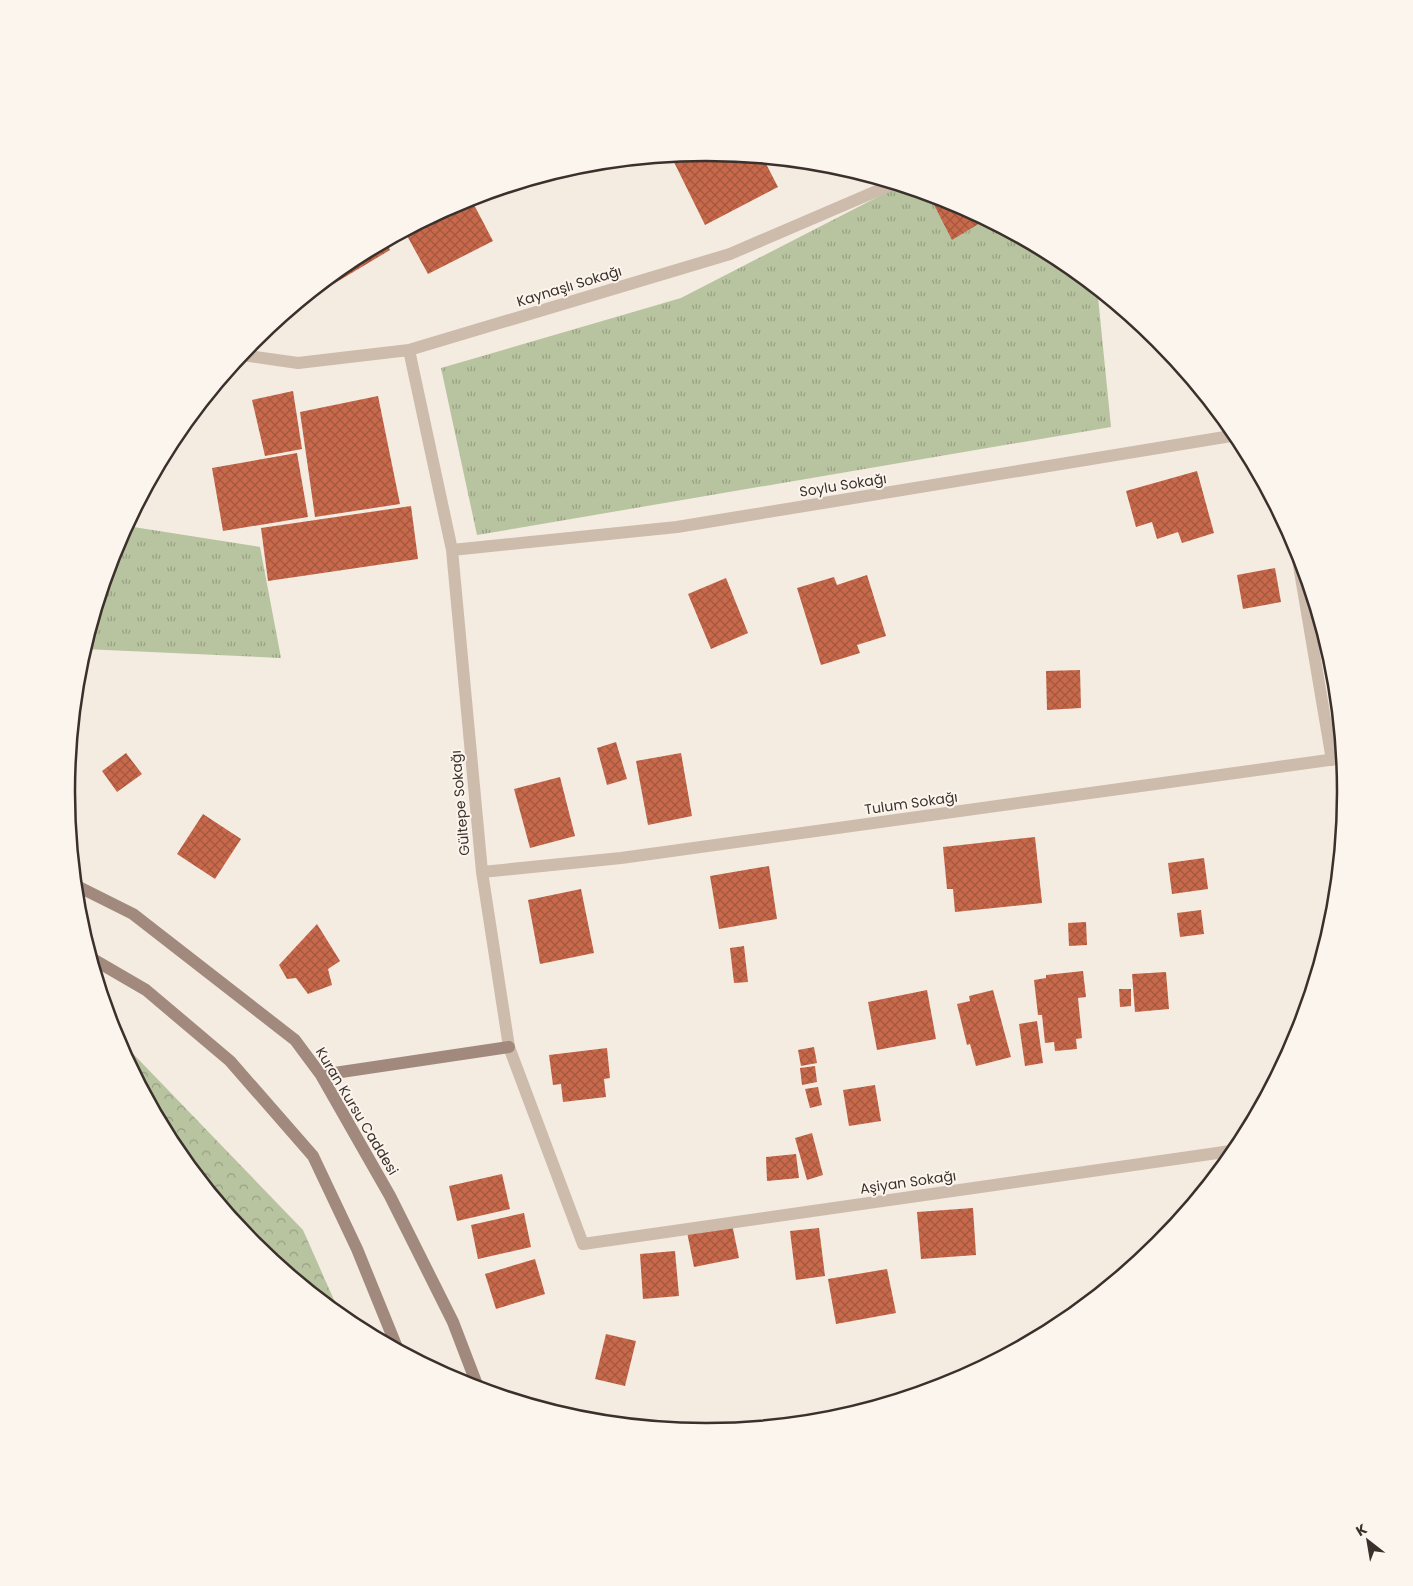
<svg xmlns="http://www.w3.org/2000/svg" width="1413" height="1586" viewBox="0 0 1413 1586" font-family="Poppins,sans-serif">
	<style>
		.grass { fill: url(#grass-tufts) }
		.forest { fill: url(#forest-crowns) }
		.building { fill: url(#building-cross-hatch) }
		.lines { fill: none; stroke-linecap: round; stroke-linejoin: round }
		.street { stroke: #cdbbac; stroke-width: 12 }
		.secondary { stroke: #a18a7d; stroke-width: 12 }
		.labels { text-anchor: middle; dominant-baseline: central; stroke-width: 4; stroke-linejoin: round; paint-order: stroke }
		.street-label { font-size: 14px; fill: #3b302b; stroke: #fbf5ee }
		.rim { fill: none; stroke: #3b302b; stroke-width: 2.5 }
	</style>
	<defs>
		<pattern id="grass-tufts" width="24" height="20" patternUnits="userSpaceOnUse" patternTransform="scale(1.25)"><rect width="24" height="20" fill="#b8c4a0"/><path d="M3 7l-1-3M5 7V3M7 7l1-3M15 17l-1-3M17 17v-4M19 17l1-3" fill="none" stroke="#97a083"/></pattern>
		<pattern id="forest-crowns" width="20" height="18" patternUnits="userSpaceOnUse" patternTransform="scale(1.25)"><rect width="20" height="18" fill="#b8c4a0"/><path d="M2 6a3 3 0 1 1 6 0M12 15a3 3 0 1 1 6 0" fill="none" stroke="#97a083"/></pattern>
		<pattern id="building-cross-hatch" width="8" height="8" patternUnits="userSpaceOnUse" patternTransform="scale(1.25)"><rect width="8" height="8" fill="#c8694b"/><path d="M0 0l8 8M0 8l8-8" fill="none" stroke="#a4573f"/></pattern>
	</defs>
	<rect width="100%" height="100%" fill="#f4ebe1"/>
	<!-- grass -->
	<path class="grass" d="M899,186L952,202L1062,261L1104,295L1098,297L1111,427L477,535L441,368L681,298Z
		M127,526L260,547L281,658L84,649L115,548Z"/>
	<!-- forest -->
	<path class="forest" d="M114,1034L303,1230L342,1318L254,1246L174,1148Z"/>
	<!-- building -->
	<path class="building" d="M707,153L763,158L778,187L705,225L671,156Z
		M929,195L952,202L985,220L952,240Z
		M471,199L493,241L428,274L405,232Z
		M386,242L390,250L300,304L351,260Z
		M293,391L302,449L265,456L252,400Z
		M378,396L400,504L315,517L300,412Z
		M297,453L308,517L223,531L212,468Z
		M1197,471L1214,533L1182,543L1178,532L1157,539L1152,522L1136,527L1126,491Z
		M411,506L418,559L268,581L261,528Z
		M1275,568L1281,602L1243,609L1237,575Z
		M867,575L886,636L857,645L860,653L821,665L797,588L834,577L837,585Z
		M726,578L748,633L711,649L688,594Z
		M1080,670L1081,708L1047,710L1046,671Z
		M616,742L627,779L607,785L597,748Z
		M126,753L142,774L117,792L102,771Z
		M681,753L692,816L648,825L636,761Z
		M560,777L575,836L530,848L514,789Z
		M203,814L241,839L215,879L177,854Z
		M1035,837L1042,903L955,912L953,889H947L943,847Z
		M1204,858L1208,889L1172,894L1168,863Z
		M769,866L777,919L719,929L710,876Z
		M581,889L594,953L540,964L528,900Z
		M1201,910L1204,934L1180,937L1177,913Z
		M1086,922L1087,945L1069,946L1068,923Z
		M317,924L340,961L328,969L332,985L308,994L296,978L287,979L279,965Z
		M744,946L748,982L734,983L730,948Z
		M1083,971L1086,997L1078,998L1082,1038L1076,1039L1077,1049L1055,1051L1054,1042L1045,1043L1042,1015H1038L1034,980L1046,978V975Z
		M1166,972L1169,1009L1135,1012L1132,974Z
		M1119,989H1131V1006L1120,1007Z
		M927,990L936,1039L877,1050L868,1002Z
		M993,990L1011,1057L976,1066L970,1044L967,1045L957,1004L970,1001L969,996Z
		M1037,1021L1043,1063L1025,1066L1019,1024Z
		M814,1047L817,1063L801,1066L798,1050Z
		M607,1048L610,1078L604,1079L606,1097L563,1102L561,1084L553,1085L549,1055Z
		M815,1066L817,1082L802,1085L800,1068Z
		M875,1085L881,1121L849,1126L843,1090Z
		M818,1087L822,1105L810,1108L805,1089Z
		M812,1133L823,1175L807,1180L795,1138Z
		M796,1154L799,1178L767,1181L766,1157Z
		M502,1174L510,1209L457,1221L449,1186Z
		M973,1208L976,1255L921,1259L917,1212Z
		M524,1213L531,1247L478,1259L471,1225Z
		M732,1224L739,1258L694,1267L687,1232Z
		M819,1228L825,1276L796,1280L790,1231Z
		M675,1251L679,1296L643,1299L640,1254Z
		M535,1259L545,1294L496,1309L485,1274Z
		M887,1269L896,1313L836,1324L828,1279Z
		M606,1334L636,1341L625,1386L595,1379Z"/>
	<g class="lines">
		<!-- street -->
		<path class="street" d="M409,350L452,550L482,872L509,1047L583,1244L1238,1150
			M242,355L298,363L409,350L730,254L893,184
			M1295,542L1332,760
			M452,550L677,527L1237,435
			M482,872L621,858L1343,758"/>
		<!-- secondary -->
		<path class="secondary" d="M75,885L133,914L295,1040L321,1075L390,1196L453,1322L479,1390
			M91,958L146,990L230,1061L313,1156L357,1249L398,1350
			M321,1075L509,1047"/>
	</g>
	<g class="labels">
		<!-- street labels -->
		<g class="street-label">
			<text transform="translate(569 286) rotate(-17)">Kaynaşlı Sokağı</text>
			<text transform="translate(843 485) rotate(-9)">Soylu Sokağı</text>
			<text transform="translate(460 803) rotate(-95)">Gültepe Sokağı</text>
			<text transform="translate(911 803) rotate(-8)">Tulum Sokağı</text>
			<text transform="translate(357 1111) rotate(59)">Kuran Kursu Caddesi</text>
			<text transform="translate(908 1182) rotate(-8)">Aşiyan Sokağı</text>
		</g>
	</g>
	<!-- crop -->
	<path d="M0 0H1413V1586H0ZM75 792a631 631 0 1 1 1262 0a631 631 0 1 1-1262 0Z" fill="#fbf5ee" fill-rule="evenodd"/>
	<path class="rim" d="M75 792a631 631 0 1 1 1262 0a631 631 0 1 1-1262 0Z"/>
	<!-- north arrow -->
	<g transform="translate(1368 1541) rotate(329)" stroke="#fbf5ee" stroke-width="4" paint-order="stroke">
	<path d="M0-4L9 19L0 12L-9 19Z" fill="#3b302b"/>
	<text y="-8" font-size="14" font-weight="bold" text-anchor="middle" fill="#3b302b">K</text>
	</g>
</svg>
